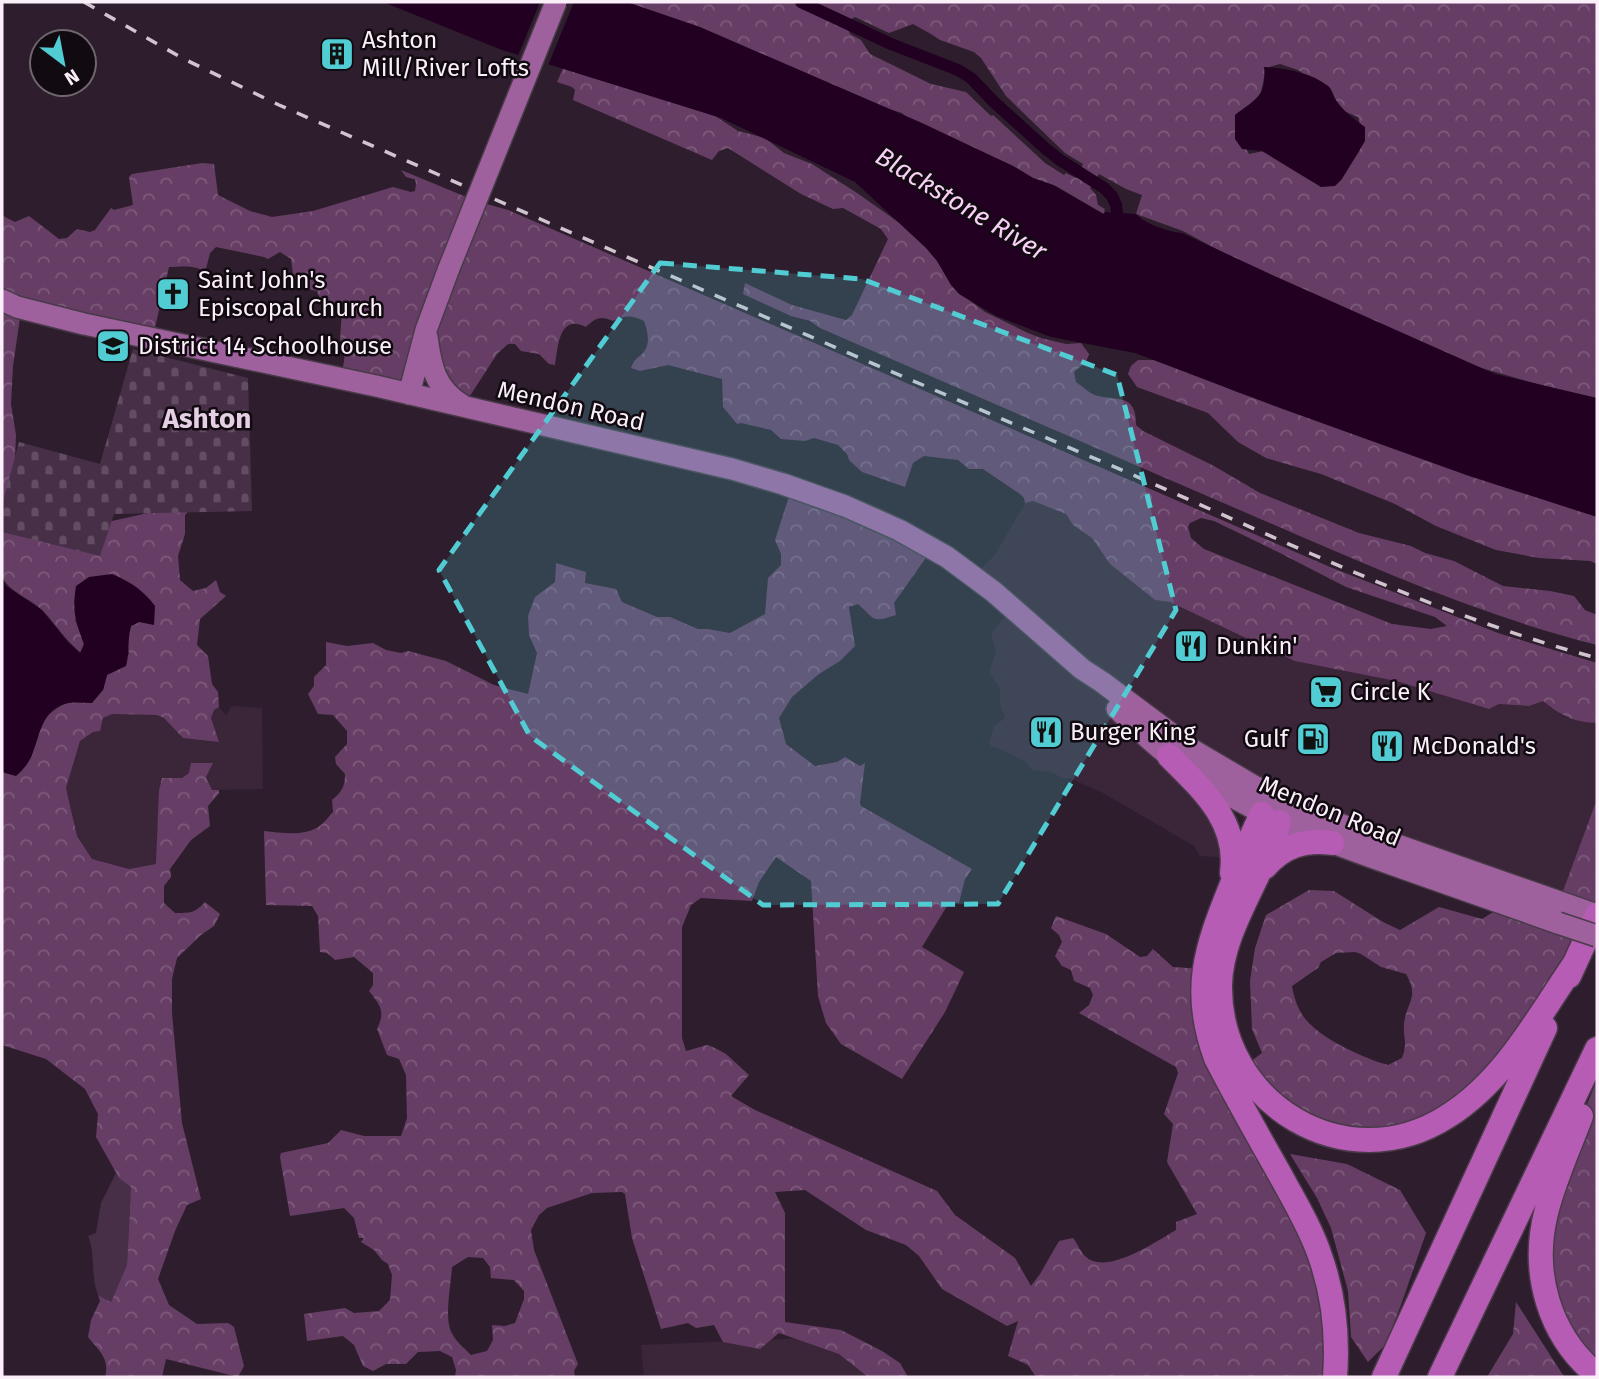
<svg xmlns="http://www.w3.org/2000/svg" width="1599" height="1379" viewBox="0 0 1599 1379" font-family="'Fira Sans',sans-serif">
	<style>
		.built { fill: #3a2539 }
		.grass { fill: #482f48 }
		.forest { fill: url(#forest-crowns); fill-rule: evenodd }
		.cemetery { fill: url(#cemetery-stones) }
		.water { fill: #210021 }
		.pier { fill: #2e1e2d }
		.lines { fill: none; stroke-linecap: round; stroke-linejoin: round }
		.canal { stroke: #210021; stroke-width: 12 }
		.primary-casing { stroke: #483a47; stroke-width: 24 }
		.motorway-casing { stroke: #483a47; stroke-width: 27 }
		.primary { stroke: #9f619e; stroke-width: 21 }
		.motorway { stroke: #b65cb5; stroke-width: 24 }
		.rail { stroke: #d0c4cf; stroke-width: 3.5; stroke-dasharray: 12 12; stroke-linecap: butt }
		.primary-bridge-casing { stroke: #483a47; stroke-width: 24; stroke-linecap: butt }
		.primary-bridge { stroke: #9f619e; stroke-width: 21 }
		.marked { fill: #51ccd3; fill-opacity: 0.2; stroke: #51ccd3; stroke-width: 5; stroke-dasharray: 14 9; stroke-linejoin: round }
		.labels { text-anchor: middle; dominant-baseline: central; stroke-width: 5; stroke-linejoin: round; paint-order: stroke }
		.poi-label { font-size: 24px; fill: #fbf0fa; stroke: #120a11; text-anchor: start }
		.street-label { font-size: 24px; fill: #fbf0fa; stroke: #120a11 }
		.water-label { font-size: 26px; font-style: italic; fill: #f8d0f6; stroke: #120a11 }
		.quarter-label { font-size: 28px; font-weight: bold; fill: #e5cfe3; stroke: #120a11 }
	</style>
	<defs>
		<pattern id="forest-crowns" width="20" height="18" patternUnits="userSpaceOnUse" patternTransform="scale(1.75)"><rect width="20" height="18" fill="#663e65"/><path d="M2 6a3 3 0 1 1 6 0M12 15a3 3 0 1 1 6 0" fill="none" stroke="#7d5a7c"/></pattern>
		<pattern id="cemetery-stones" width="16" height="16" patternUnits="userSpaceOnUse" patternTransform="scale(1.75)"><rect width="16" height="16" fill="#482f48"/><path d="M2 7V4a2 2 0 0 1 4 0v3zM10 15v-3a2 2 0 0 1 4 0v3z" fill="#634d63"/></pattern>
	</defs>
	<rect width="100%" height="100%" fill="#2e1e2d"/>
	<!-- built -->
	<path class="built" d="M1033,501L1067,514L1073,525L1092,538L1110,564L1155,600L1170,602L1396,681L1489,709L1499,704L1529,706L1543,701L1564,717L1583,722L1597,723V799L1560,899L1193,772L1229,858L1200,856L1194,846L1103,793L1069,778L1064,779L1053,773L1032,770L1026,762L996,747H991L989,742L994,726L1005,718L1000,704V689L989,672L996,652L991,634L1012,607L976,575L996,553L1025,503Z
		M232,706L262,708L263,789L212,790L206,777L212,764L189,773L182,778H162L159,790L157,864L129,869L92,859L77,836L66,788L80,741L93,732L103,718L112,714L157,715L164,718L183,738L218,741L211,718L214,709L219,707L226,715Z
		M807,1338L892,1377H644L641,1345Z"/>
	<!-- grass -->
	<path class="grass" d="M116,1173L119,1178L131,1187L127,1265L111,1302L98,1295C90,1274 96,1255 88,1236L96,1233L101,1203Z"/>
	<!-- forest -->
	<path class="forest" d="M606,2H1597V401L1450,359L1272,279L1183,231L1136,214L1142,195L1126,189L1099,174L1090,188L1096,195L1098,205L1105,209L1104,211L1105,212L1104,214L1056,186L1033,178L1013,166L911,121L902,113L802,82ZM855,17L889,33L913,24L931,34L940,40L974,52L981,58L1006,96L1065,153L1083,164L1076,178L1066,173L1064,175L1045,163L993,115L991,116L966,92L931,84L870,54L861,40L850,34L845,22ZM1280,64L1298,70L1327,89L1337,108L1358,117C1367,148 1360,152 1341,175L1264,151L1249,154L1237,132L1259,102L1266,68Z
		M564,66L703,108L738,131L765,138L784,153L812,164L857,193L918,236L935,254L961,294L985,312L1028,333L1041,338L1066,344L1081,343L1089,354L1086,362L1074,372L1076,382C1082,386 1089,393 1095,395C1117,402 1136,392 1136,425L1143,431L1214,466L1260,493L1359,533L1411,546L1425,553L1454,561L1503,586L1550,591L1574,596L1585,610L1597,615V645C1474,614 1358,561 1242,511C1101,450 960,389 820,328L810,321L791,316L743,294L745,283L792,305L846,320L852,315L888,239L881,229L843,208L833,209L801,194L728,148L719,151L712,160L573,100L575,90L572,87L557,82Z
		M202,163L214,164L218,195L250,211L272,217L313,211L393,187L411,192L415,191L416,184L415,179L406,177L401,170L476,201L508,210L1330,567L1498,633L1597,663V723C1572,722 1562,716 1543,701L1529,706L1499,704L1489,709L1396,681L1295,661L1170,602L1155,600L1110,564L1092,538L1073,525L1066,514L1033,501L1025,503L1024,498L1020,494L983,469H969L958,460L924,456L913,463L905,487L862,472L849,460L847,454L838,445L814,438L805,441L781,439L771,430L741,423L737,424L723,407L722,379L668,365L640,371L631,368C634,360 636,359 642,354C651,345 648,332 644,321C632,315 625,315 613,321C601,316 596,317 586,327C559,313 558,346 555,365L549,364L539,354L521,351L515,344H508L497,354L466,402L431,364L399,391L342,375L346,346L340,340L342,309L336,304L320,299L317,291L298,287L293,275L291,259L280,252L268,259L264,257L216,247L210,253L205,273C197,264 181,267 169,267L153,336L22,304L13,366L11,404L16,435L14,484L80,528L185,505L190,509L185,515V534L178,556L180,580L193,591L206,588L216,580L220,592L226,596L200,619L197,645L208,656L212,684L218,692L219,707L214,710L211,718L219,742L183,738L164,718L157,715L112,714L103,718L100,731L93,732L80,741L66,788L77,836L92,859L129,869L156,864L159,790L162,778H182L189,773L191,763H213L206,777L212,790H219V793L208,806L210,826L191,840L170,869L171,877L164,886V903L175,913C191,913 195,913 205,902L220,914L214,926L201,935L177,958L172,979V1013L182,1123L201,1199L187,1205L175,1231L158,1279L169,1305L197,1324L228,1323L234,1327L244,1366L238,1377L166,1359L162,1377H105C110,1358 99,1351 88,1337L91,1320L100,1301L98,1295L111,1302L127,1265L131,1187L119,1178L96,1137L98,1114L85,1089L46,1059L2,1045V771L5,773L31,758C34,748 36,735 41,725C53,703 82,698 103,690L107,675L129,654L127,640L131,626L139,622L155,606L75,619L84,644L81,653C66,641 57,626 44,612C31,598 11,594 2,577V214L5,217L15,222L29,216L59,239L67,238L77,229L90,232L95,230L111,208L114,210L133,205L129,177L132,174ZM1201,518L1214,521L1278,552L1346,587L1435,617L1447,626L1431,629L1392,624L1204,549L1191,538L1188,527L1190,523Z
		M1138,360H1161L1237,392L1597,512V564L1590,561L1539,558L1496,550L1436,526L1395,504L1321,474L1266,458L1238,442L1208,413L1137,387L1128,374L1131,366Z
		M793,484L930,552L894,603L896,615C871,623 876,620 858,604L849,607L855,646L840,661L819,674L792,697L779,718L786,744L815,766L837,762L845,757L860,766L865,763L860,803L861,806L972,869L965,879L959,903L953,902L947,906L922,947L964,972L945,1012L902,1079L841,1044L826,1023L818,996L811,881L776,857L759,882L752,901L701,898L691,905L682,927V1038L686,1051L707,1045L715,1048L726,1054L749,1075L731,1096L755,1110L937,1191L955,1215L1015,1258L1031,1286L1040,1274L1059,1241L1073,1238C1077,1243 1080,1251 1085,1256C1105,1277 1157,1241 1176,1230V1222L1197,1214L1167,1162L1173,1124L1164,1114L1178,1073L1176,1067L1079,1013L1089,1005L1093,995L1090,988L1074,981L1071,970L1062,966L1055,956L1062,942L1059,935L1051,928L1056,916L1106,934L1140,957L1147,956L1153,949L1173,967L1202,969L1201,991L1315,1240L1333,1377H1036L1028,1365L1008,1356L1018,1321L1007,1326L942,1289L919,1256L906,1245L866,1230L805,1190L775,1192L785,1213V1322L841,1330L882,1351L900,1363L908,1377H868L839,1354L779,1333L760,1349L723,1342L714,1325L696,1328L688,1323L661,1329L632,1238L625,1194L622,1192L592,1193L547,1208L539,1215L531,1230L534,1250L578,1364L574,1371L575,1377H455L456,1370L452,1357L440,1351L418,1352L406,1364H386L373,1371L363,1366L354,1345L343,1336L307,1341L304,1314L345,1308L354,1313L379,1311L390,1300L392,1275L388,1264L382,1260L374,1250L361,1242L364,1238H359L354,1218L344,1208L290,1216L280,1157L281,1153L328,1143L341,1130L364,1136H401L407,1118L406,1075L399,1059L387,1055L377,1029C386,1011 380,1005 369,991L373,985V973L354,957L335,960L327,953L320,952L318,916L312,906L266,905L264,831C282,833 306,837 321,825C325,822 329,816 333,812L332,800C342,792 345,786 345,774L336,764L335,757L347,744V731L333,715L318,714L308,694L314,686V677L326,665V642L347,646L373,643L386,650L401,653L408,651L446,661L494,685L528,694L537,653L529,635L528,616L535,597L555,582L556,563L586,572L585,583L616,589L622,602L657,617H670L698,629H708L730,633L765,614L768,578L781,565V554L775,540ZM468,1257L483,1258L490,1267L491,1278L514,1280L524,1291V1299L515,1323L505,1326L492,1325L493,1340L487,1351L471,1355C463,1347 454,1340 450,1329C445,1313 451,1284 452,1267Z
		M1597,799V904L1560,899Z
		M1309,890L1334,891L1383,922L1400,930L1439,907L1482,919L1506,904L1585,929L1500,1066L1416,1129L1325,1130L1243,1067L1262,1053L1252,1029L1250,981L1255,948L1266,915ZM1355,952L1361,954L1381,967L1406,974C1420,998 1406,1002 1404,1024C1403,1038 1408,1043 1402,1058L1388,1065C1363,1058 1324,1040 1307,1021C1298,1011 1294,998 1292,986L1318,968L1321,962L1336,953Z
		M1597,1080V1372L1565,1338L1544,1216L1560,1170Z
		M1290,1154L1347,1164L1400,1190L1426,1233L1402,1302L1386,1344L1368,1362L1351,1337L1348,1291L1331,1228L1317,1198Z
		M1516,1302L1563,1375L1566,1377H1487L1513,1334Z"/>
	<!-- cemetery -->
	<path class="cemetery" d="M133,349L248,378L252,511L114,514L100,556L2,532V505L19,442L100,464Z"/>
	<!-- water -->
	<path class="water" d="M383,2H627L700,27L922,123L1013,166L1033,178L1053,185L1103,214L1105,212L1136,214C1145,224 1169,232 1182,233L1268,273L1495,374L1597,398V517L1469,476L1280,408L1135,353L1051,337L996,316L959,294L951,285L937,261L926,248L855,182L721,118L502,50Z
		M1264,67C1284,68 1311,72 1328,86C1332,89 1333,95 1336,100C1343,111 1354,119 1365,127V141L1342,179L1335,186L1321,187L1262,151L1242,149L1235,139V115C1256,99 1267,96 1264,67Z
		M112,574C131,582 143,590 155,606L154,625L139,622L131,626C127,640 130,652 126,666L107,675L103,690L92,703C84,703 77,702 69,703C40,707 40,740 30,759C27,765 22,771 16,776L5,773L2,771V577L6,586L42,610L67,641L80,653L84,644C75,619 72,612 76,586L89,577Z"/>
	<!-- pier -->
	<path class="pier" d="M540,2H574L547,68L517,58Z"/>
	<g class="lines">
		<!-- canal -->
		<path class="canal" d="M801,2L891,44L958,70L971,78L994,102L1046,149L1060,160L1104,188L1112,196L1116,205L1119,228"/>
		<!-- primary casing -->
		<g class="primary-casing">
			<path id="primary" d="M2,300L17,307L84,324L376,386L732,469L783,484L845,506L899,530L947,557L994,592L1082,669L1102,682L1193,750L1254,786L1307,811L1360,832L1597,915
				M427,337C431,367 435,388 462,405
				M409,394L426,330L449,268
				M1117,709C1138,729 1158,749 1181,765C1250,814 1324,841 1402,868C1454,886 1506,905 1558,923"/>
		</g>
		<!-- motorway casing -->
		<g class="motorway-casing">
			<path id="motorway" d="M1169,756C1202,789 1239,821 1232,873
				M1262,814C1250,837 1242,861 1232,884C1206,948 1191,990 1216,1058C1237,1099 1260,1139 1283,1180C1296,1204 1311,1229 1320,1256C1334,1295 1338,1336 1335,1377
				M1279,822C1264,876 1221,929 1220,985C1218,1103 1346,1182 1448,1116C1505,1080 1538,1017 1575,963
				M1265,867C1283,846 1305,839 1332,843
				M1569,976L1597,915
				M1581,1116C1569,1148 1554,1180 1546,1213C1531,1273 1549,1336 1597,1375
				M1384,1377L1545,1028
				M1440,1377L1597,1049"/>
		</g>
		<!-- primary -->
		<use href="#primary" class="primary"/>
		<!-- motorway -->
		<use href="#motorway" class="motorway"/>
		<!-- rail -->
		<path class="rail" d="M84,2L182,58L279,105C556,226 832,347 1110,465C1270,534 1428,613 1597,658"/>
		<!-- primary-bridge casing -->
		<g class="primary-bridge-casing">
			<path id="primary-bridge" d="M449,268L556,2
				M1558,923L1597,936"/>
		</g>
		<!-- primary-bridge -->
		<use href="#primary-bridge" class="primary-bridge"/>
	</g>
	<!-- marked area -->
	<path class="marked" d="M660,263L862,279L1117,375L1176,610L998,904L763,905L530,736L439,570Z"/>
	<!-- icons -->
	<defs>
		<g id="building-square" transform="scale(1.75)"><rect x="-9" y="-9" width="18" height="18" rx="4" fill="#51ccd3" stroke="#120a11"/><path d="M-4-6H4V6H1V3H-1V6H-4ZM-2.5-4.3h1.7v1.8h-1.7ZM.8-4.3h1.7v1.8H.8ZM-2.5-1h1.7V.8h-1.7ZM.8-1h1.7V.8H.8Z" fill="#111"/></g>
		<g id="church-square" transform="scale(1.75)"><rect x="-9" y="-9" width="18" height="18" rx="4" fill="#51ccd3" stroke="#120a11"/><path d="M-1.2-6h2.4v3.5h3.3v2.4h-3.3V6h-2.4V-.1h-3.3v-2.4h3.3Z" fill="#111"/></g>
		<g id="school-square" transform="scale(1.75)"><rect x="-9" y="-9" width="18" height="18" rx="4" fill="#51ccd3" stroke="#120a11"/><path d="M0-5L7-2L0 1L-7-2ZM-4 1L0 2.5L4 1V4Q0 6-4 4Z" fill="#111"/></g>
		<g id="restaurant-square" transform="scale(1.75)"><rect x="-9" y="-9" width="18" height="18" rx="4" fill="#51ccd3" stroke="#120a11"/><path d="M-5-6h1v4h1v-4h1v4h1v-4h1v5L-1.5 .5V6h-2V.5L-5-1ZM5-6V6H3V1.5H1.5Q1.5-4 5-6Z" fill="#111"/></g>
		<g id="supermarket-square" transform="scale(1.75)"><rect x="-9" y="-9" width="18" height="18" rx="4" fill="#51ccd3" stroke="#120a11"/><path d="M-6-5.5h2.5l.6 2H6L4.5 2H-2.5L-4.4-4H-6ZM-1.5 3.2a1.3 1.3 0 1 0 .1 0ZM3 3.2a1.3 1.3 0 1 0 .1 0Z" fill="#111"/></g>
		<g id="fuel-square" transform="scale(1.75)"><rect x="-9" y="-9" width="18" height="18" rx="4" fill="#51ccd3" stroke="#120a11"/><path d="M-5.5-6h7V0h2V4h1.3V-2.5L3-4.5l.8-.8L6-3V5H2.5V1h-1V6h-7ZM-4.2-4.7v3.2H.2V-4.7Z" fill="#111"/></g>
	</defs>
	<g fill-rule="evenodd">
		<use href="#building-square" x="337" y="54"/>
		<use href="#church-square" x="173" y="294"/>
		<use href="#school-square" x="113" y="346"/>
		<use href="#restaurant-square" x="1191" y="646"/>
		<use href="#supermarket-square" x="1326" y="692"/>
		<use href="#restaurant-square" x="1046" y="732"/>
		<use href="#fuel-square" x="1313" y="739"/>
		<use href="#restaurant-square" x="1387" y="746"/>
	</g>
	<g class="labels">
		<!-- poi labels -->
		<g class="poi-label">
			<text x="362" y="40">Ashton<tspan x="362" dy="28">Mill/River Lofts</tspan></text>
			<text x="198" y="280">Saint John's<tspan x="198" dy="28">Episcopal Church</tspan></text>
			<text x="138" y="346">District 14 Schoolhouse</text>
			<text x="1216" y="646">Dunkin'</text>
			<text x="1350" y="692">Circle K</text>
			<text x="1070" y="732">Burger King</text>
			<text x="1288" y="739" text-anchor="end">Gulf</text>
			<text x="1412" y="746">McDonald's</text>
		</g>
		<!-- street labels -->
		<g class="street-label">
			<text transform="translate(571 406) rotate(13)">Mendon Road</text>
			<text transform="translate(1330 811) rotate(22)">Mendon Road</text>
		</g>
		<!-- water labels -->
		<g class="water-label">
			<text transform="translate(961 204) rotate(31)">Blackstone River</text>
		</g>
		<!-- quarter labels -->
		<g class="quarter-label">
			<text x="207" y="418">Ashton</text>
		</g>
	</g>
	<!-- border -->
	<rect width="1599" height="1379" fill="none" stroke="#fbf0fa" stroke-width="7"/>
	<!-- north arrow -->
	<g transform="translate(63 63) rotate(148)"><circle r="33" fill="#120a11" stroke="#6f666e" stroke-width="2"/>
	<path d="M0-5L12 26L0 18L-12 26Z" fill="#51ccd3"/>
	<text y="-10" font-size="19" font-weight="bold" text-anchor="middle" fill="#fbf0fa">N</text>
	</g>
</svg>
